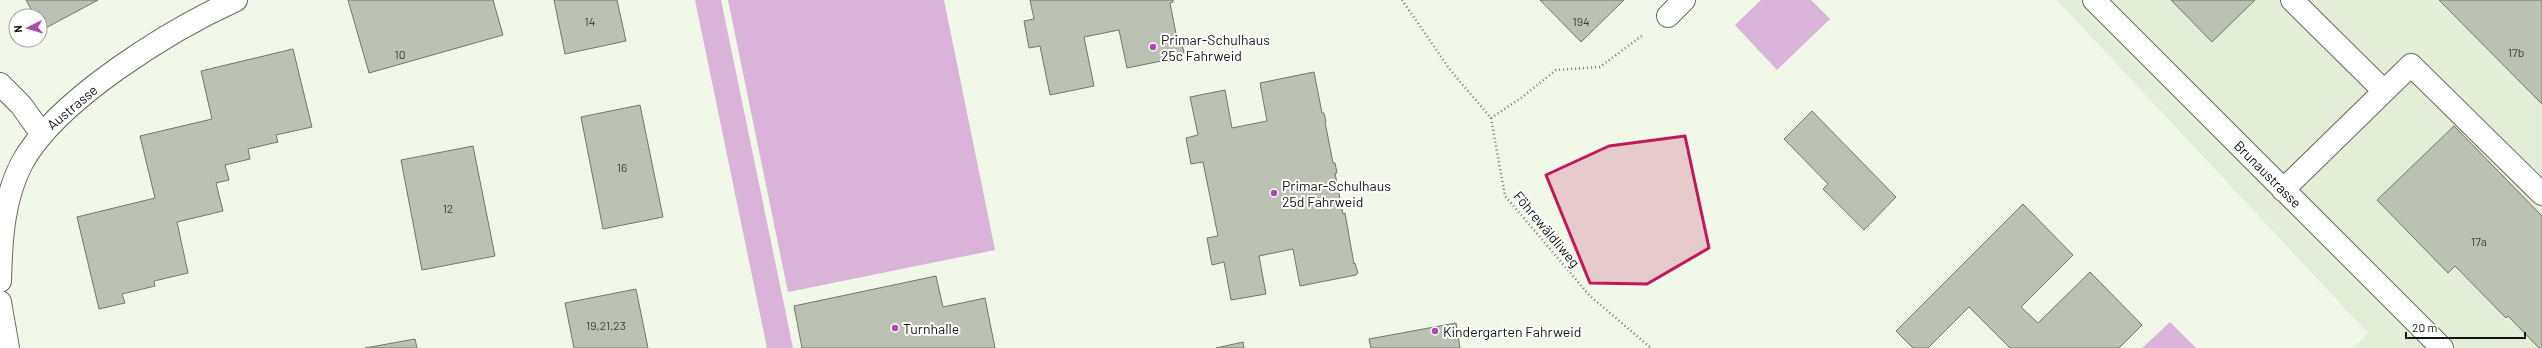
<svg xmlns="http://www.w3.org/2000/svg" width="2542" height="348" viewBox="0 0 2542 348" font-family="Barlow,sans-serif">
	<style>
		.built { fill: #e3edd8 }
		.green { fill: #d9b3d8 }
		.building { fill: #bbc1b3; stroke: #71776b }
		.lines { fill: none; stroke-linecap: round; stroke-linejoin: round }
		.minor-casing { stroke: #656b5f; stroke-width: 24 }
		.path { stroke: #787c74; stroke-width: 2.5; stroke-dasharray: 1 3; stroke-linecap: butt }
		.minor { stroke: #fff; stroke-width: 22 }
		.marked { fill: #c2185b; fill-opacity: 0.2; stroke: #c2185b; stroke-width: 3; stroke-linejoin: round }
		.poi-dot { fill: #ad49af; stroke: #fff; stroke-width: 1.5 }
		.labels { text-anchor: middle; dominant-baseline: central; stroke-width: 4; stroke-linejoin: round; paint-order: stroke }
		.number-label { font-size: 12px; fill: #3d403a }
		.poi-label { font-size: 14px; fill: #131511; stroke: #fff; text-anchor: start }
		.street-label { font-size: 14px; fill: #131511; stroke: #fff }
	</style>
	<rect width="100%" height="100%" fill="#f1f7e9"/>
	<!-- built -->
	<path class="built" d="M2057,0H2542V348H2354L2368,333Z"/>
	<!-- green -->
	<path class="green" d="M695,0H721L793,348H767Z
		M728,0H944L995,250L788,292Z
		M1761,0H1811L1830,19L1777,70L1735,25Z
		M2170,322L2196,348H2142Z"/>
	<!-- building -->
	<path class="building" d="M26,0H98L42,30L40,16H35Z
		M348,0H493L503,35L369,73Z
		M554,0H617L626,41L565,54Z
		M1030,0H1173V2L1170,3L1178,44L1182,43L1184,53L1181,54V57L1127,68L1119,30L1084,37L1094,86L1050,95L1040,46L1029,48L1024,21L1034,19Z
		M1540,0H1624L1581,42Z
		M2171,0H2255L2212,42Z
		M2439,0H2542V104Z
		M293,49L312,127L276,135L278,142L248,149L250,159L225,165L229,180L216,183L223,211L177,222L188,273L154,281L155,286L122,294L125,303L99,309L77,217L155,198L140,136L212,119L201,71Z
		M1314,72L1322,113H1324L1326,122H1325L1333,163H1335L1337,173H1335L1343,214L1345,213L1354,264L1355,263L1358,273L1356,275L1300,286L1293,249L1259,256L1266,294L1231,300L1224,262L1212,265L1207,238L1218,236L1203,162L1191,164L1186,138L1198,135L1190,97L1225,90L1232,128L1267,121L1260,83Z
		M640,105L663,217L603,229L581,117Z
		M1812,111L1896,197L1864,230L1823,189L1828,184L1784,139Z
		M2454,126L2542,216V348H2539L2508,316L2506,318L2455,266L2448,273L2377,200Z
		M473,146L495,256L422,270L401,160Z
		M2023,204L2073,255L2021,307L2038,323L2090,272L2142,325L2119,348H2010L1969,307L1928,348H1913L1896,331Z
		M936,276L943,307L985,298L995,348H802L794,306Z
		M636,289L648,348H574L565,303Z
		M1456,323L1460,348H1371L1369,339Z
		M415,339L417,348H365Z
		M1243,342L1244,348H1216Z"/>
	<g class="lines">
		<!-- minor casing -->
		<g class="minor-casing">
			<path id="minor" d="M2094,0L2442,348
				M2292,0L2384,91
				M1668,16L1684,0
				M0,84L21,105L41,133
				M2283,190L2411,65L2542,194
				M0,281C1,241 3,199 22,163C56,100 170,30 236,0
				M0,302L8,348"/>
		</g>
		<!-- path -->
		<path class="path" d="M1402,0L1451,71L1491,118L1505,196L1590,296L1651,348
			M1491,118L1521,98L1556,70L1600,67L1643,35"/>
		<!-- minor -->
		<use href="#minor" class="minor"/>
	</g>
	<!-- marked area -->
	<path class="marked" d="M1685,136L1709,248L1647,284L1590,283L1546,175L1609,146Z"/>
	<!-- markers -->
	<g class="poi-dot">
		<circle cx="1153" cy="47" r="4"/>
		<circle cx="1274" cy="193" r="4"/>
		<circle cx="895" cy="328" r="4"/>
		<circle cx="1435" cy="331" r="4"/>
	</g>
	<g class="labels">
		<!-- number labels -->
		<g class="number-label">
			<text x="590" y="21">14</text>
			<text x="1581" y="21">194</text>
			<text x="2516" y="52">17b</text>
			<text x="400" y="54">10</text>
			<text x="622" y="167">16</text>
			<text x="448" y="208">12</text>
			<text x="2479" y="241">17a</text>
			<text x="606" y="325">19,21,23</text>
		</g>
		<!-- poi labels -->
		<g class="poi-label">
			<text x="1161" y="39">Primar-Schulhaus<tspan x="1161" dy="16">25c Fahrweid</tspan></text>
			<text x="1282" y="185">Primar-Schulhaus<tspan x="1282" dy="16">25d Fahrweid</tspan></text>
			<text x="903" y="328">Turnhalle</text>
			<text x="1443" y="331">Kindergarten Fahrweid</text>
		</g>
		<!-- street labels -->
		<g class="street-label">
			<text transform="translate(72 107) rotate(-40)">Austrasse</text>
			<text transform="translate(2268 174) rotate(45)">Brunaustrasse</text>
			<text transform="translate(1547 229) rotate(50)">Föhrewäldliweg</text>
		</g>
	</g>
	<!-- north arrow -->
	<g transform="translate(28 28) rotate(265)"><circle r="19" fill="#ffffff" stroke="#a1a1a0"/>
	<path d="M0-3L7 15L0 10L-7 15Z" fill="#ad49af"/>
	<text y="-6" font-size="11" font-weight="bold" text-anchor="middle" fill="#131511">N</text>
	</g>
	<!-- scale -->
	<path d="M2406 332v6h119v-6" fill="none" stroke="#131511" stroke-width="2"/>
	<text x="2412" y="332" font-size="12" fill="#131511" stroke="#ffffff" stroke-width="3" paint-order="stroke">20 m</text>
</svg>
